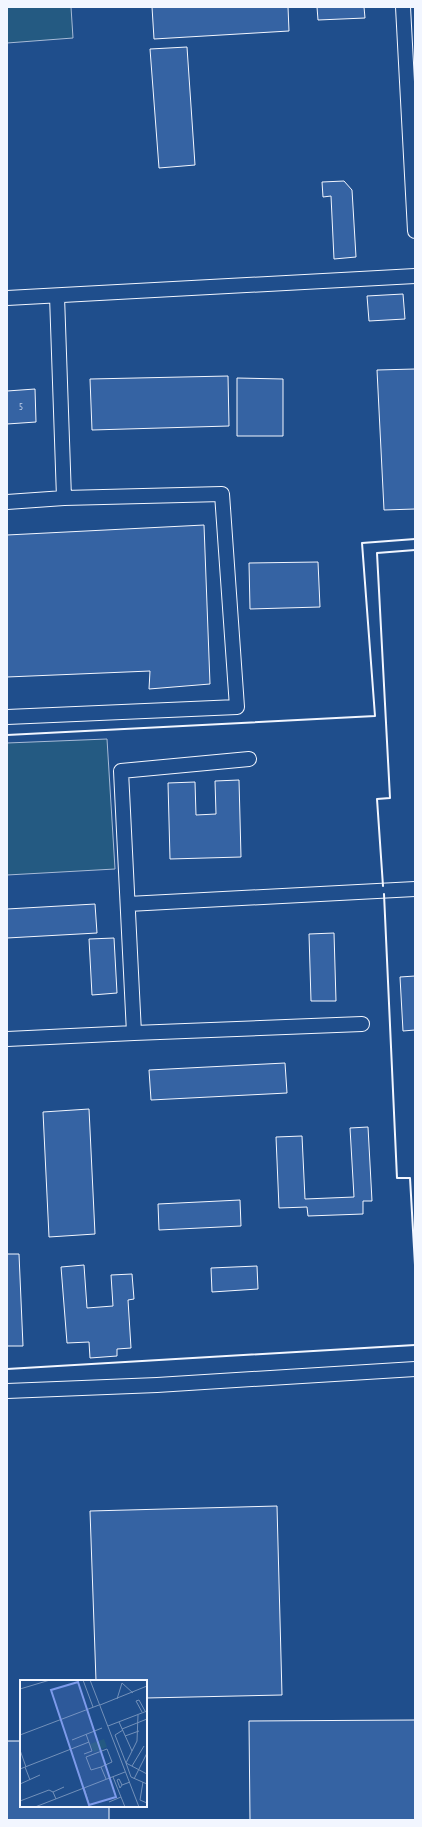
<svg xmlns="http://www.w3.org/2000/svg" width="422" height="1827" viewBox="0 0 422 1827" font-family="'PT Sans Narrow',sans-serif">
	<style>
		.green { fill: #245a82; stroke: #a8bbd7 }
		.building { fill: #3563a3; stroke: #f2f6ff }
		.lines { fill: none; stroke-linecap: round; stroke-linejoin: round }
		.minor-casing { stroke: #f2f6ff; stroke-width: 16 }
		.minor { stroke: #1f4e8c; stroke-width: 14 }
		.wall { stroke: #f2f6ff; stroke-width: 2 }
		.labels { text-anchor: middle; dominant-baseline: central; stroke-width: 3; stroke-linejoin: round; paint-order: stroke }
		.number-label { font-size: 10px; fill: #c3d1e8 }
		.inset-road { fill: none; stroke: #7391ba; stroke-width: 1 }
		.view { fill: #7d9aea; fill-opacity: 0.15; stroke: #7d9aea; stroke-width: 2 }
		.inset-edge { fill: none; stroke: #f2f6ff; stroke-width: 2 }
	</style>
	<rect width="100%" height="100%" fill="#1f4e8c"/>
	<!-- green -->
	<path class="green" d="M7,7H71L73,38L7,43Z
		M107,739L115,869L7,875V743Z"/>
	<!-- building -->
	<path class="building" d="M152,7H288L289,31L154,39Z
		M317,7H364L365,18L318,20Z
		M187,47L195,165L159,168L150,49Z
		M344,181L352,190L356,257L334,259L331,196L323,197L322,182Z
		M403,294L405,319L369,321L367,296Z
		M415,369V509L384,510L377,370Z
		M228,376L229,426L92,430L90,379Z
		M237,378L283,379V436H237Z
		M35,389L36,422L7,424V391Z
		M204,525L210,684L149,689L150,671L7,677V535Z
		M318,562L320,607L250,609L249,563Z
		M239,780L241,857L170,859L168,783L195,782L196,815L216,814L215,781Z
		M95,904L97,933L7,938V909Z
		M334,933L336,1001H311L309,934Z
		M114,938L117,993L92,995L89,939Z
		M415,976V1030L403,1031L400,977Z
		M285,1063L287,1093L151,1100L149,1070Z
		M89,1109L95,1234L49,1237L43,1112Z
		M368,1127L372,1201H363V1214L308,1216L307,1207L279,1208L276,1137L302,1136L305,1199L354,1197L350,1128Z
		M240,1200L241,1226L159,1230L158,1204Z
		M7,1254H19L23,1346H7Z
		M84,1265L87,1308L113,1306L111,1275L132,1274L134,1299L128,1300L131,1348L117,1349V1356L90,1358L89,1342L67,1343L61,1267Z
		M257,1266L258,1289L212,1292L211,1268Z
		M277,1506L282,1695L146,1698V1681H96L90,1511Z
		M415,1720V1820H250L249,1721Z
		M7,1741H21V1806H109V1820H7Z"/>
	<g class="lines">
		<!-- minor casing -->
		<g class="minor-casing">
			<path id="minor" d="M403,7L415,231
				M57,296L64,498
				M7,298L415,276
				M7,502L64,498L222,494L237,707L7,717
				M128,904L415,889
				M134,1033L121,771L249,759
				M7,1039L134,1033L362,1024
				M7,1391L157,1385L415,1369"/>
		</g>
		<!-- minor -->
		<use href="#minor" class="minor"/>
		<!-- wall -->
		<path class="wall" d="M7,735L375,716L362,543L415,539
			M383,886L377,799L390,798L377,553L415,550
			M384,894L397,1178H410L415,1265
			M7,1369L415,1345"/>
	</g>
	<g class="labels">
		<!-- number labels -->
		<g class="number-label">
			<text x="21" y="406">5</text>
		</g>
	</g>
	<!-- overview -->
	<g transform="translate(20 1680)">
		<rect width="127" height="127" fill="#1f4e8c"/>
		<path d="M84,59L87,67L74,72L70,64Z" fill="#245a82"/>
		<path class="inset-road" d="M63,0L73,27M70,0L119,127M0,9L30,0M97,19L102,3L113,13M80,25L127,6M122,32L116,21L119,20L125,31M118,35L117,61L106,83L111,97L127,104M99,42L112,71M88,46L127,31M102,49L127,39M103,50L95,55L106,83L127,94M0,55L79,25M105,56L119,51M52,60L82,48M0,70L6,87M64,74L72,71L66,54M112,86L124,66M5,87L10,100M81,87L92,82L87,69L66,77L71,90L81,87L86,99M0,89L69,62M93,97L105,127M114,99L127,73M123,102L120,120L127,123M0,104L20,95M102,105L100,108L97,100L99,99L102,105L110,102M64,108L70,127M33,112L44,107M0,121L29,110L33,112L36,119M89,122L101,117M15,127L105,92"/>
		<path class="view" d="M58,2L96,117L69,125L31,10Z"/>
		<rect width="127" height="127" class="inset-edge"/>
	</g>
	<!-- border -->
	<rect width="422" height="1827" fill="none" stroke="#f2f6ff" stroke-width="16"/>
</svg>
